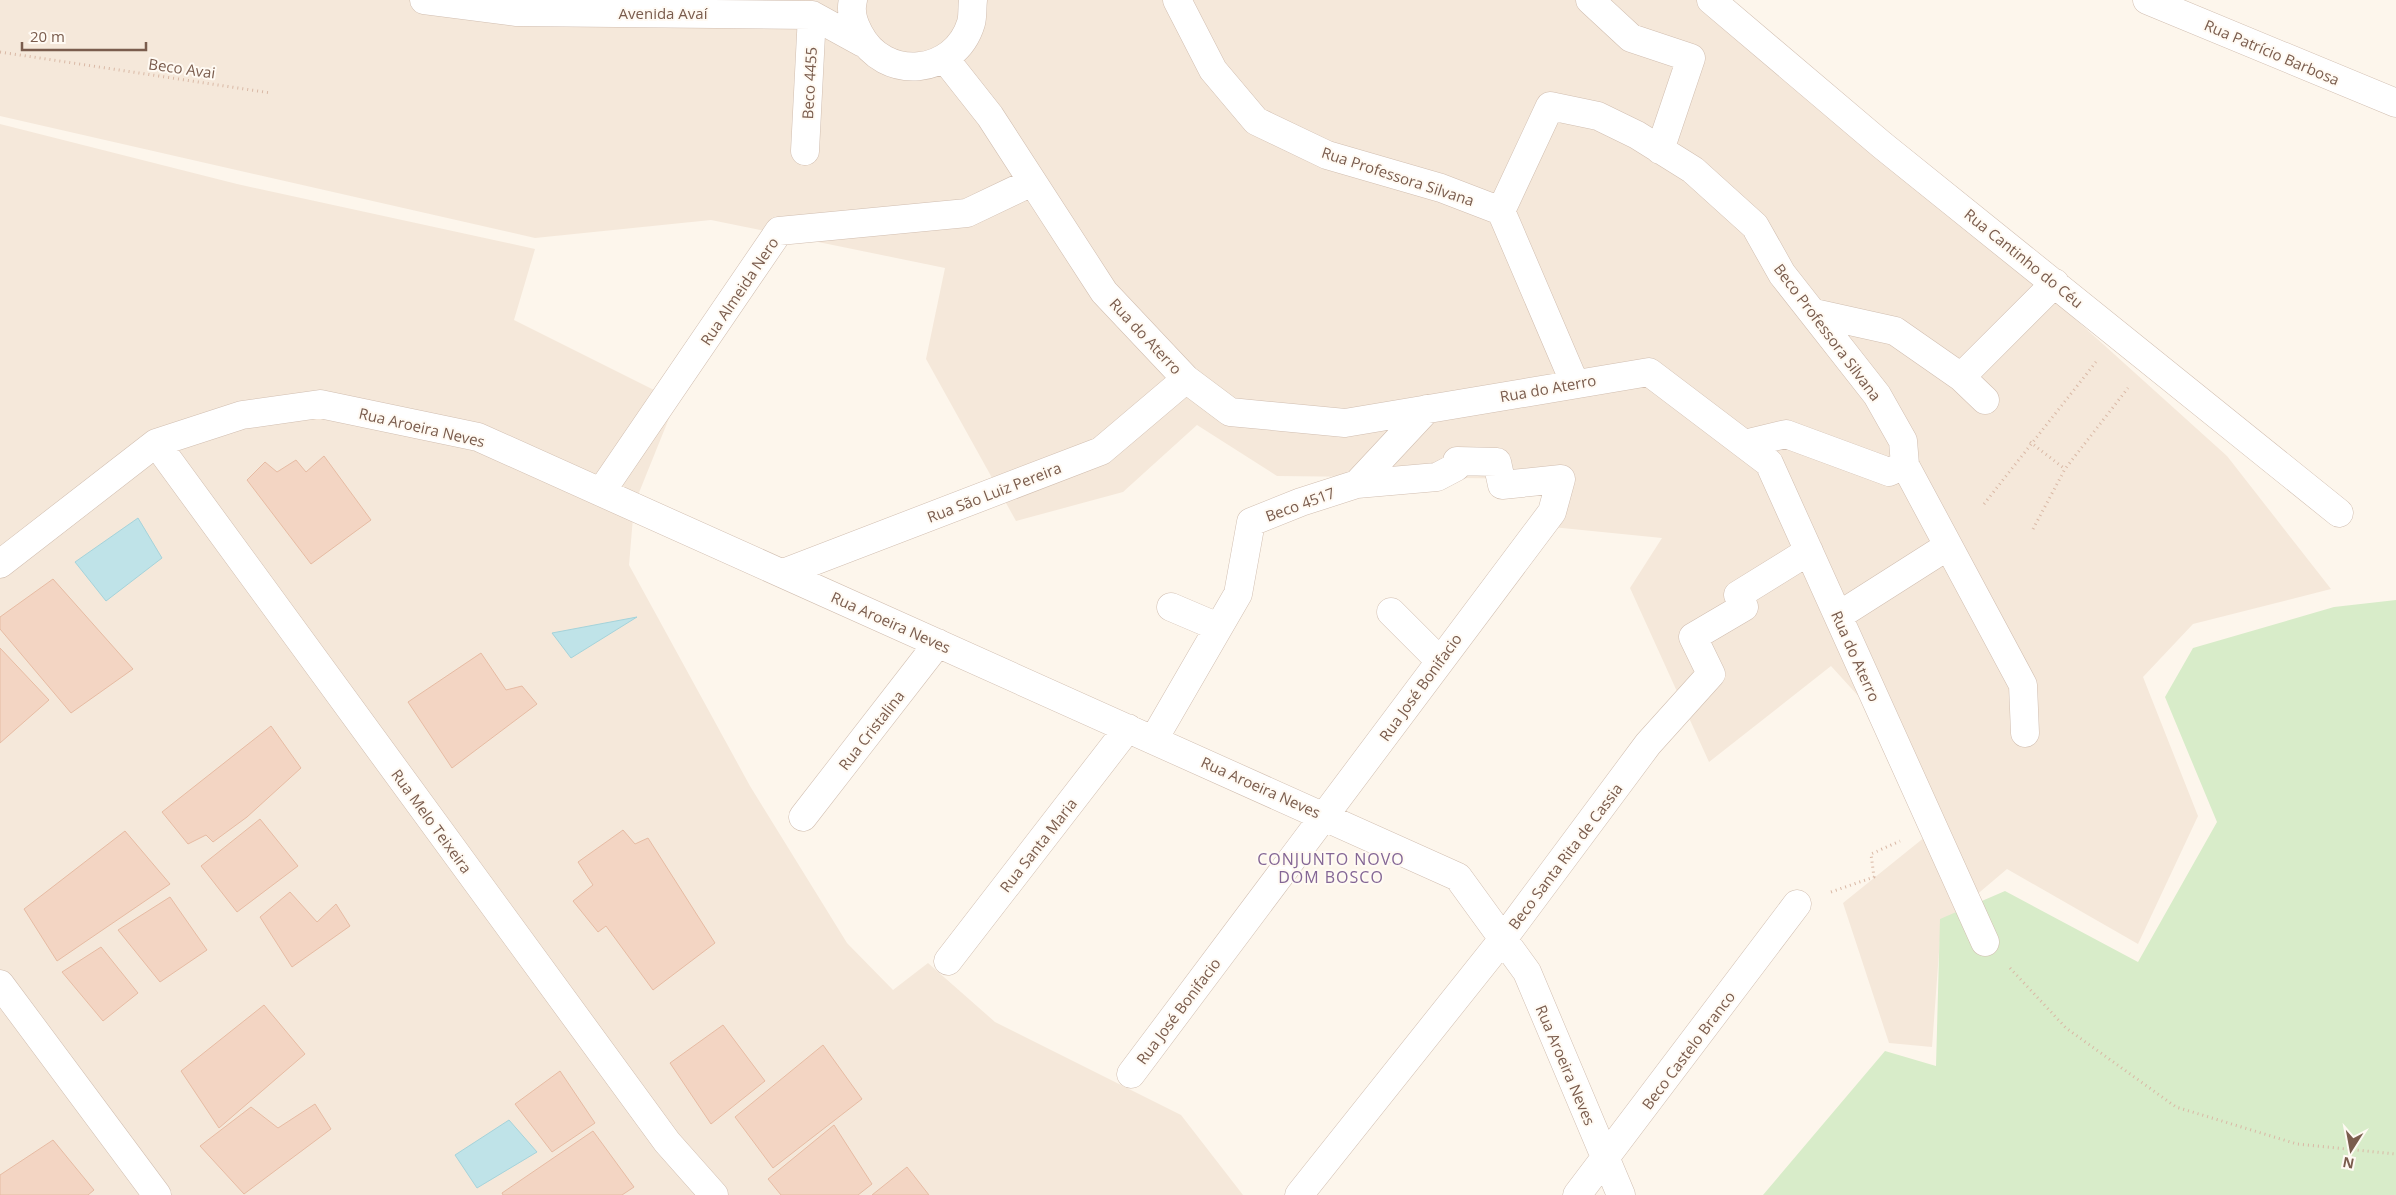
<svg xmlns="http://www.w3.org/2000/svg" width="2396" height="1195" viewBox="0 0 2396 1195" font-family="'Open Sans',sans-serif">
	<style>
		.residential { fill: #f5e8da }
		.green { fill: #d8ecc9 }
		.water { fill: #bfe3e8; stroke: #a5d3da }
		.building { fill: #f3d5c3; stroke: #e6bba3 }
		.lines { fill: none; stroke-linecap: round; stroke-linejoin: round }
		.minor-casing { stroke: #d1beb0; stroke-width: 29 }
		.path { stroke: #d9b8a5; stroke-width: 3; stroke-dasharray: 1 4; stroke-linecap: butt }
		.minor { stroke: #fff; stroke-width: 28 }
		.labels { text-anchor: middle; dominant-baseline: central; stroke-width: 4; stroke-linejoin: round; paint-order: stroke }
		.street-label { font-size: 15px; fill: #7a5c4d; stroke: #fffaf3 }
		.neighbourhood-label { font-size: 16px; letter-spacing: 1px; fill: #846695; stroke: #fffaf3 }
	</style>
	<rect width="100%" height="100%" fill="#fdf6ec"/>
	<!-- residential -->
	<path class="residential" d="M0,0H1722L2227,456L2331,589L2193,624L2143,677L2198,816L2138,944L2007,869L1941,925L1932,1047L1889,1043L1843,903L1941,824L1912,755L1831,666L1709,762L1630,588L1662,538L1552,527L1560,479L1277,476L1197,425L1123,492L1016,521L926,359L945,268L711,220L535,238L0,116Z
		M0,124L237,184L535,249L514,320L676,401L634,505L629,565L750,786L847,943L893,990L928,963L995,1022L1181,1115L1243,1195H0Z"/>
	<!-- green -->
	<path class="green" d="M2396,600V1195H1763L1885,1051L1936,1066L1940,919L2005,891L2138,962L2217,822L2165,697L2193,648L2334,607Z"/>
	<!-- water -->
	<path class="water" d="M138,518L162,558L106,601L75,562Z
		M637,617L571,658L552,633Z
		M509,1120L537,1152L477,1188L455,1155Z"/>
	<!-- building -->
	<path class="building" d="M324,456L371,520L311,564L247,480L265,462L277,472L296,460L306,472Z
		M53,579L133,669L71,713L0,629V617Z
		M0,648L49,700L0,743Z
		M481,653L506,690L522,686L537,704L452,768L408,702Z
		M271,726L301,768L247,817L213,842L206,835L188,844L162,812Z
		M260,819L298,866L237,912L201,866Z
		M623,830L635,844L648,838L715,943L653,990L606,926L598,932L573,901L593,885L578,862Z
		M125,831L170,884L57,961L24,909Z
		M290,892L317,922L336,904L350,926L292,967L260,917Z
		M170,897L207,950L160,982L118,930Z
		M101,947L138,993L103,1021L62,972Z
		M264,1005L305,1054L219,1128L181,1071Z
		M723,1025L765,1081L711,1124L670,1063Z
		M823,1045L862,1099L773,1168L735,1117Z
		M560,1071L595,1123L552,1152L515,1104Z
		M315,1104L331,1129L244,1194L200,1146L251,1107L278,1128Z
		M834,1125L872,1184L858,1195H781L768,1179Z
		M593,1131L634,1187L622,1195H503L502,1193Z
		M53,1140L94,1190L88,1195H0V1175Z
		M907,1167L929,1195H872Z"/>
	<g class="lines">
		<!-- minor casing -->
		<g class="minor-casing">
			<path id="minor" d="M424,0L517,12L812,15L863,43
				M853,0C850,11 854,24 859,33C884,82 955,76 971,23C973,16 972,7 973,0
				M1177,0L1213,70L1256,121L1327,155L1441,188L1501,211L1575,384
				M1590,0L1631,38L1691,58L1660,150
				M1711,0L1882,145L2339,513
				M2147,0L2396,103
				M945,59L990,116L1104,292L1186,379L1230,412L1345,423L1649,372L1769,463L1985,942
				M805,151L812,15
				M1501,211L1550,106L1598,116L1637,135L1693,170L1755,226L1782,274L1877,395L1903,441L1905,465L1889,472L1786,434L1744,444
				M1814,313L1895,331L1961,377L1985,400
				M1961,377L2055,283
				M156,443L667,1142L714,1195
				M1905,465L2023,685L2025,733
				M601,492L779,231L967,213L1032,182
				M0,564L156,443L242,415L320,404L478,437L1458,877L1527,972L1621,1195
				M783,573L1101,451L1186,379
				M1171,607L1218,627
				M1391,612L1440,661
				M1838,616L1948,546
				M1154,739L1238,594L1251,522L1301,502L1357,484L1427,409
				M803,817L938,643
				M948,961L1128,728
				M0,984L157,1195
				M1131,1074L1552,512L1561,479L1502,485L1497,462L1457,461L1456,467L1437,477L1357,484
				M1299,1195L1503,939L1648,744L1711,674L1693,637L1744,607L1738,595L1809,551
				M1577,1195L1797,904"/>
		</g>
		<!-- path -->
		<path class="path" d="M0,52L271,93
			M2030,442L2065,469
			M1984,504L2096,362
			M2033,529L2065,469L2128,388
			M1831,892L1874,877L1871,854L1900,841
			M2010,968L2066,1028L2176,1107L2297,1144L2396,1154"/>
		<!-- minor -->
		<use href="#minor" class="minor"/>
	</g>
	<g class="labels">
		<!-- street labels -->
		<g class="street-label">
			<text x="663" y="13">Avenida Avaí</text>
			<text transform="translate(2272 52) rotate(23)">Rua Patrício Barbosa</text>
			<text transform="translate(182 68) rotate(8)">Beco Avai</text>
			<text transform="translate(809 83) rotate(-87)">Beco 4455</text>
			<text transform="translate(1398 176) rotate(18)">Rua Professora Silvana</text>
			<text transform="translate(2024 258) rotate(39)">Rua Cantinho do Céu</text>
			<text transform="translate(739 291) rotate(-56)">Rua Almeida Nero</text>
			<text transform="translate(1828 332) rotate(53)">Beco Professora Silvana</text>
			<text transform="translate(1146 336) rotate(47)">Rua do Aterro</text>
			<text transform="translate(1548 388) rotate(-10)">Rua do Aterro</text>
			<text transform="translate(422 427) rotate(13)">Rua Aroeira Neves</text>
			<text transform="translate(994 492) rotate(-21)">Rua São Luiz Pereira</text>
			<text transform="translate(1300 504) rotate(-20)">Beco 4517</text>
			<text transform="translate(891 622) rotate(24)">Rua Aroeira Neves</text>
			<text transform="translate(1856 656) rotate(66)">Rua do Aterro</text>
			<text transform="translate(1420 687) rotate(-54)">Rua José Bonifacio</text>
			<text transform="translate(871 730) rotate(-52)">Rua Cristalina</text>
			<text transform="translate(1261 787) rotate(24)">Rua Aroeira Neves</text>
			<text transform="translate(432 821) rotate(54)">Rua Melo Teixeira</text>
			<text transform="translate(1038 845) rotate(-52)">Rua Santa Maria</text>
			<text transform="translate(1565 856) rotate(-53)">Beco Santa Rita de Cassia</text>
			<text transform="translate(1178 1011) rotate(-53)">Rua José Bonifacio</text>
			<text transform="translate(1688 1050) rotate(-53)">Beco Castelo Branco</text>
			<text transform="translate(1566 1065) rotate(67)">Rua Aroeira Neves</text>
		</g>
		<!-- neighbourhood labels -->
		<g class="neighbourhood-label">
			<text x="1331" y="859">CONJUNTO NOVO<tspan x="1331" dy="18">DOM BOSCO</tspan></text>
		</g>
	</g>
	<!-- north arrow -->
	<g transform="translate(2351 1150) rotate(191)" stroke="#fffaf3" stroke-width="4" paint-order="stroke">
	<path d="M0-4L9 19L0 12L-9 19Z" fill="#7a5c4d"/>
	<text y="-8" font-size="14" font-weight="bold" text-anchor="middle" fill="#7a5c4d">N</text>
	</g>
	<!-- scale -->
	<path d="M22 42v8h124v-8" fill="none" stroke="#7a5c4d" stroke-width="2.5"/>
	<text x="30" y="42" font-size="15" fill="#7a5c4d" stroke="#fffaf3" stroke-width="4" paint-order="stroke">20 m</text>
</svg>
